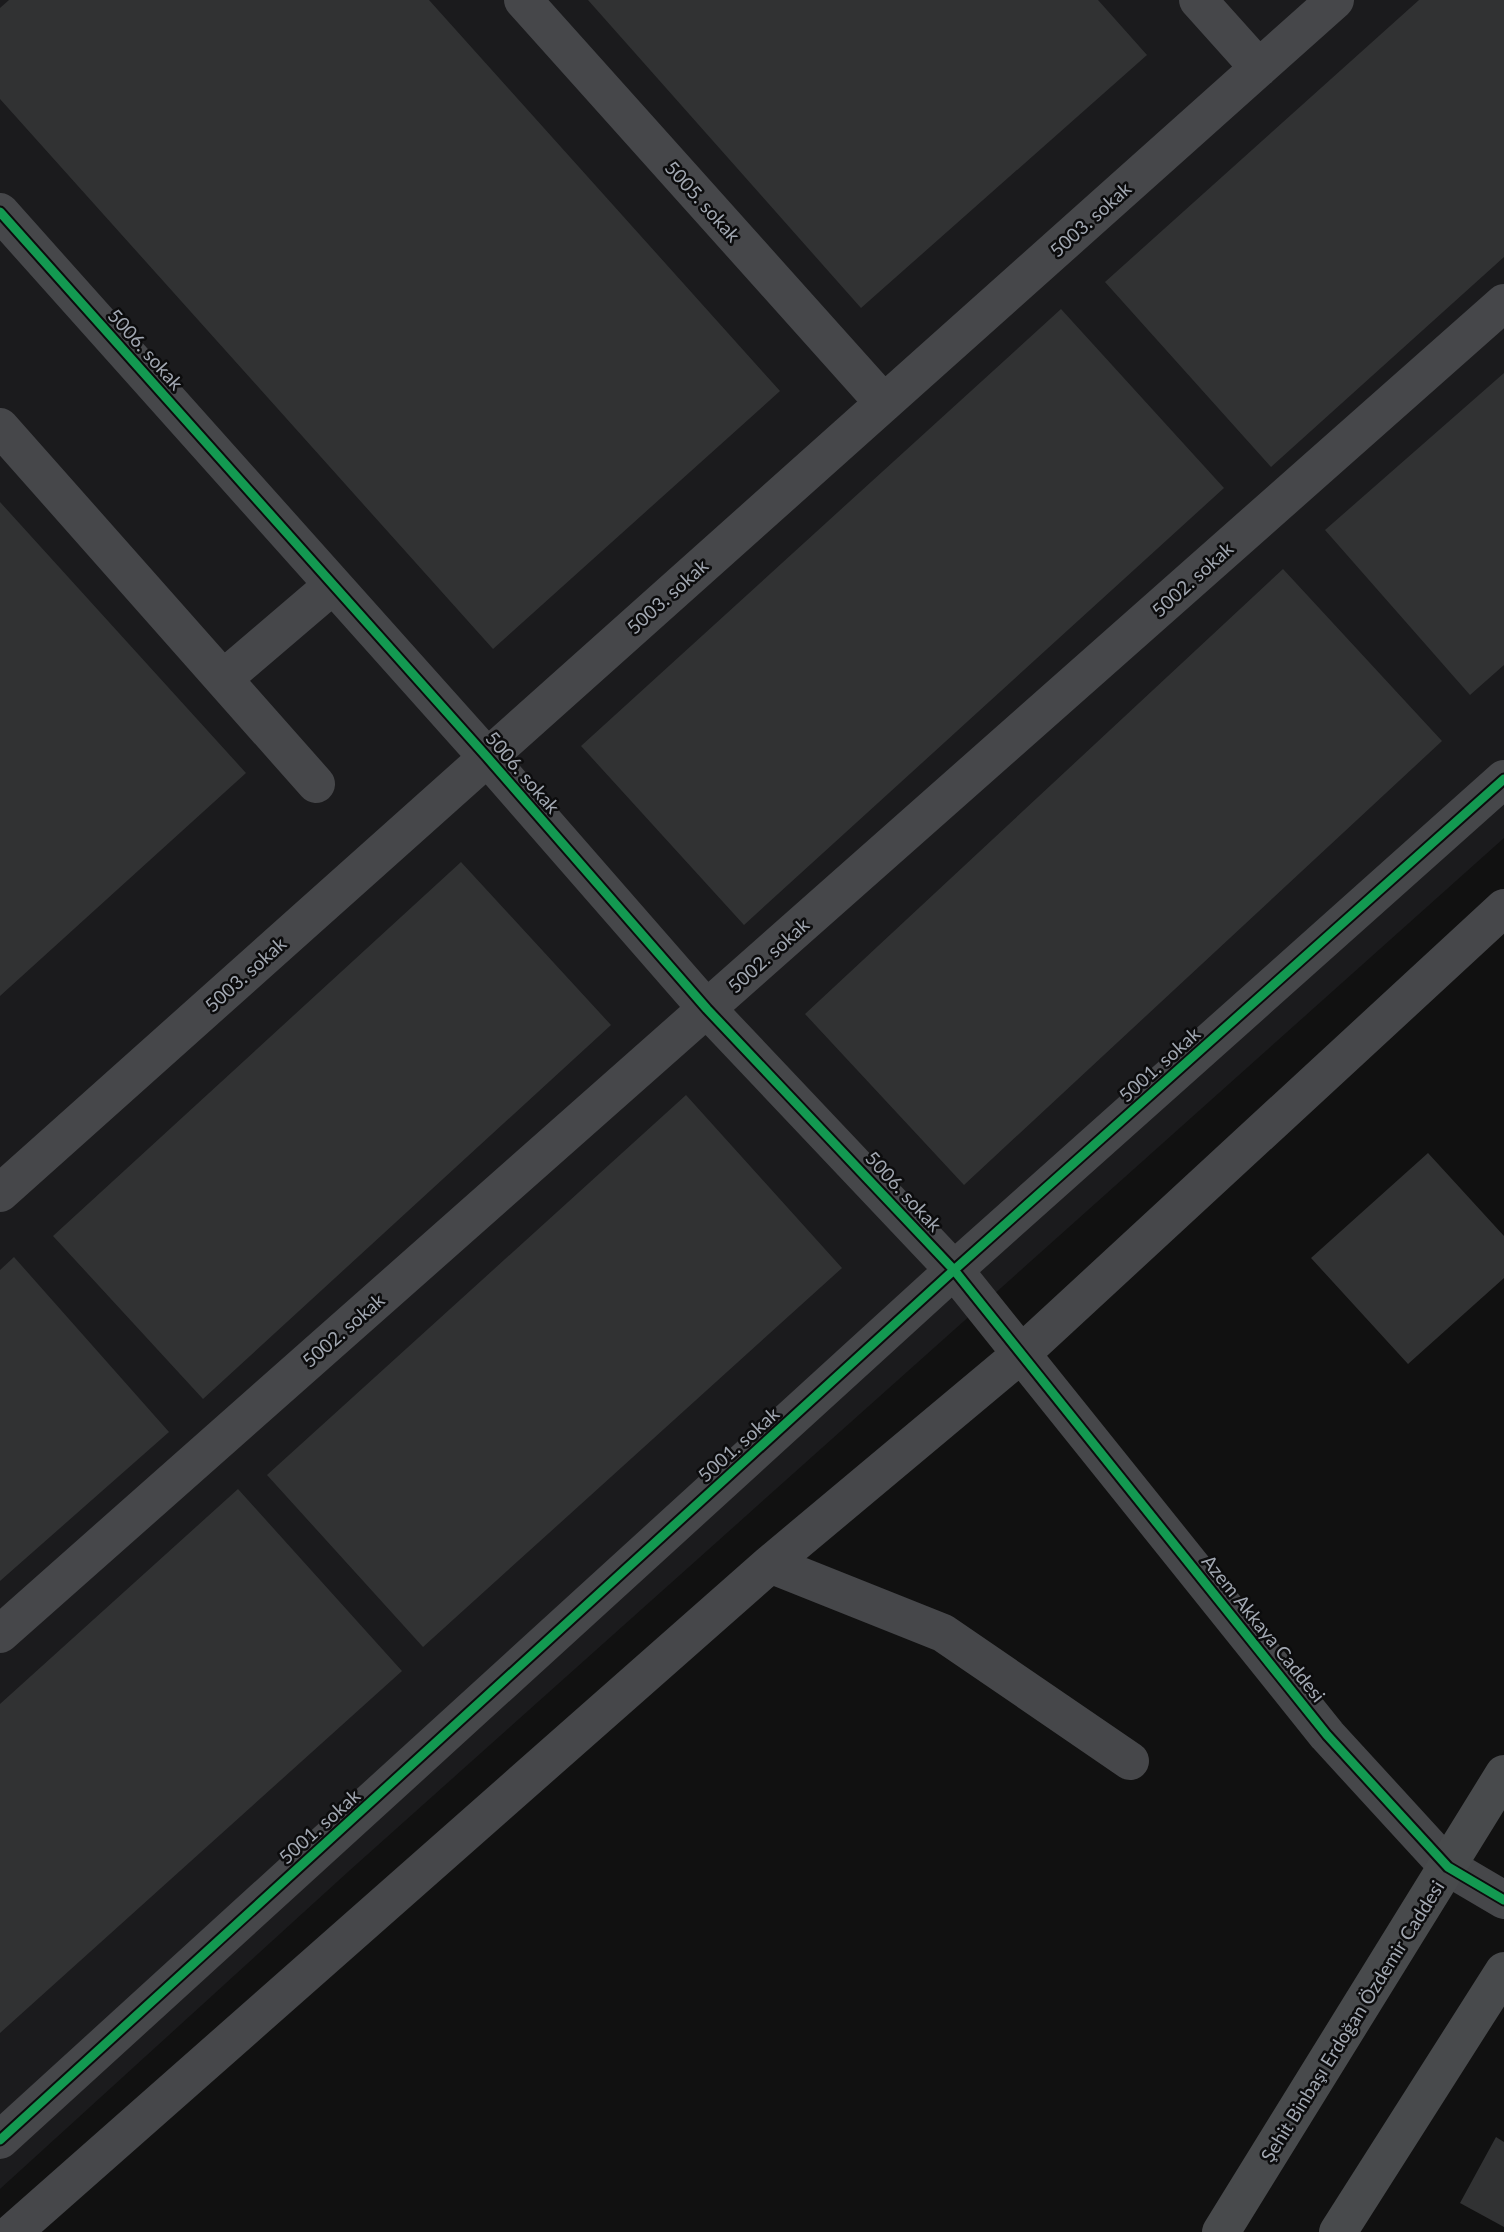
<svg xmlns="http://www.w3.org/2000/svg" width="1504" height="2232" viewBox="0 0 1504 2232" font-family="Lato,sans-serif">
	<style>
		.built { fill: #1b1b1d }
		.building { fill: #313233 }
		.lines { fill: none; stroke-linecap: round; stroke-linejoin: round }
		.minor { stroke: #46474a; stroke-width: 38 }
		.major { stroke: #484a4c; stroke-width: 38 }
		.cycleway-casing { stroke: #0c0c0d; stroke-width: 13 }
		.cycleway { stroke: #139951; stroke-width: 9 }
		.labels { text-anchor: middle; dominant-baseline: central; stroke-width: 5; stroke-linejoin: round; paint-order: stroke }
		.street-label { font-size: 19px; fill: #a2a8b2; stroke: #0c0c0d }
	</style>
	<rect width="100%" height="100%" fill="#111"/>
	<!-- built -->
	<path class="built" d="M0,0H1504V838L349,1871L0,2189Z"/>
	<!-- building -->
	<path class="building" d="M9,0H429L780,391L493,649L0,99V8Z
		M588,0H1098L1147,55L861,308Z
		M1419,0H1504V257L1271,467L1105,282Z
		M1061,309L1224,488L744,925L581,746Z
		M1504,373V665L1470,695L1325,530Z
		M0,502L246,773L0,996Z
		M1283,569L1442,741L964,1185L805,1014Z
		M461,862L611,1025L203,1399L53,1236Z
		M686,1095L842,1268L423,1647L267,1475Z
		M1428,1153L1504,1236V1278L1408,1364L1311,1258Z
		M14,1257L169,1432L0,1581V1270Z
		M238,1489L402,1671L0,2033V1704Z
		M1496,2137L1504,2142V2227L1460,2203Z"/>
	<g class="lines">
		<!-- minor -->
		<path class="minor" d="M523,0L884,403
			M1198,0L1259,68
			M0,212L487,757L707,1009L954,1270L1327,1735L1448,1867L1504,1900
			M0,427L316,784
			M223,679L333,585
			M0,1193L1335,0
			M770,1564L943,1633L1130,1761
			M0,1634L1504,303
			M0,2140L954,1270L1504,779
			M13,2232L770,1564L1021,1354L1504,908"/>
		<!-- major -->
		<path class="major" d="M1221,2232L1504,1774
			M1338,2232L1504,1971"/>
		<!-- cycleway casing -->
		<g class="cycleway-casing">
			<path id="cycleway" d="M0,212L487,757L707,1009L954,1270L1327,1735L1448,1867L1504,1900
				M0,2140L954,1270L1504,779"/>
		</g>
		<!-- cycleway -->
		<use href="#cycleway" class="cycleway"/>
	</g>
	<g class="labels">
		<!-- street labels -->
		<g class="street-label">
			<text transform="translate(703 201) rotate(48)">5005. sokak</text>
			<text transform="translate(1090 219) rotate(-42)">5003. sokak</text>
			<text transform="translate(146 349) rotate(48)">5006. sokak</text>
			<text transform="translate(1192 579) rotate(-42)">5002. sokak</text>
			<text transform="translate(667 596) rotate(-42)">5003. sokak</text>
			<text transform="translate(523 772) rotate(49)">5006. sokak</text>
			<text transform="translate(768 955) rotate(-42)">5002. sokak</text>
			<text transform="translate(245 974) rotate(-42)">5003. sokak</text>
			<text transform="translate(1159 1064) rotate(-42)">5001. sokak</text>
			<text transform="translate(904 1191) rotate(47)">5006. sokak</text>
			<text transform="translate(343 1330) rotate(-41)">5002. sokak</text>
			<text transform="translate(738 1444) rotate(-42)">5001. sokak</text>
			<text transform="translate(1264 1628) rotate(51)">Azem Akkaya Caddesi</text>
			<text transform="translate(319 1826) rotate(-42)">5001. sokak</text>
			<text transform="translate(1352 2021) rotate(-58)">Şehit Binbaşı Erdoğan Özdemir Caddesi</text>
		</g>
	</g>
</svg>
